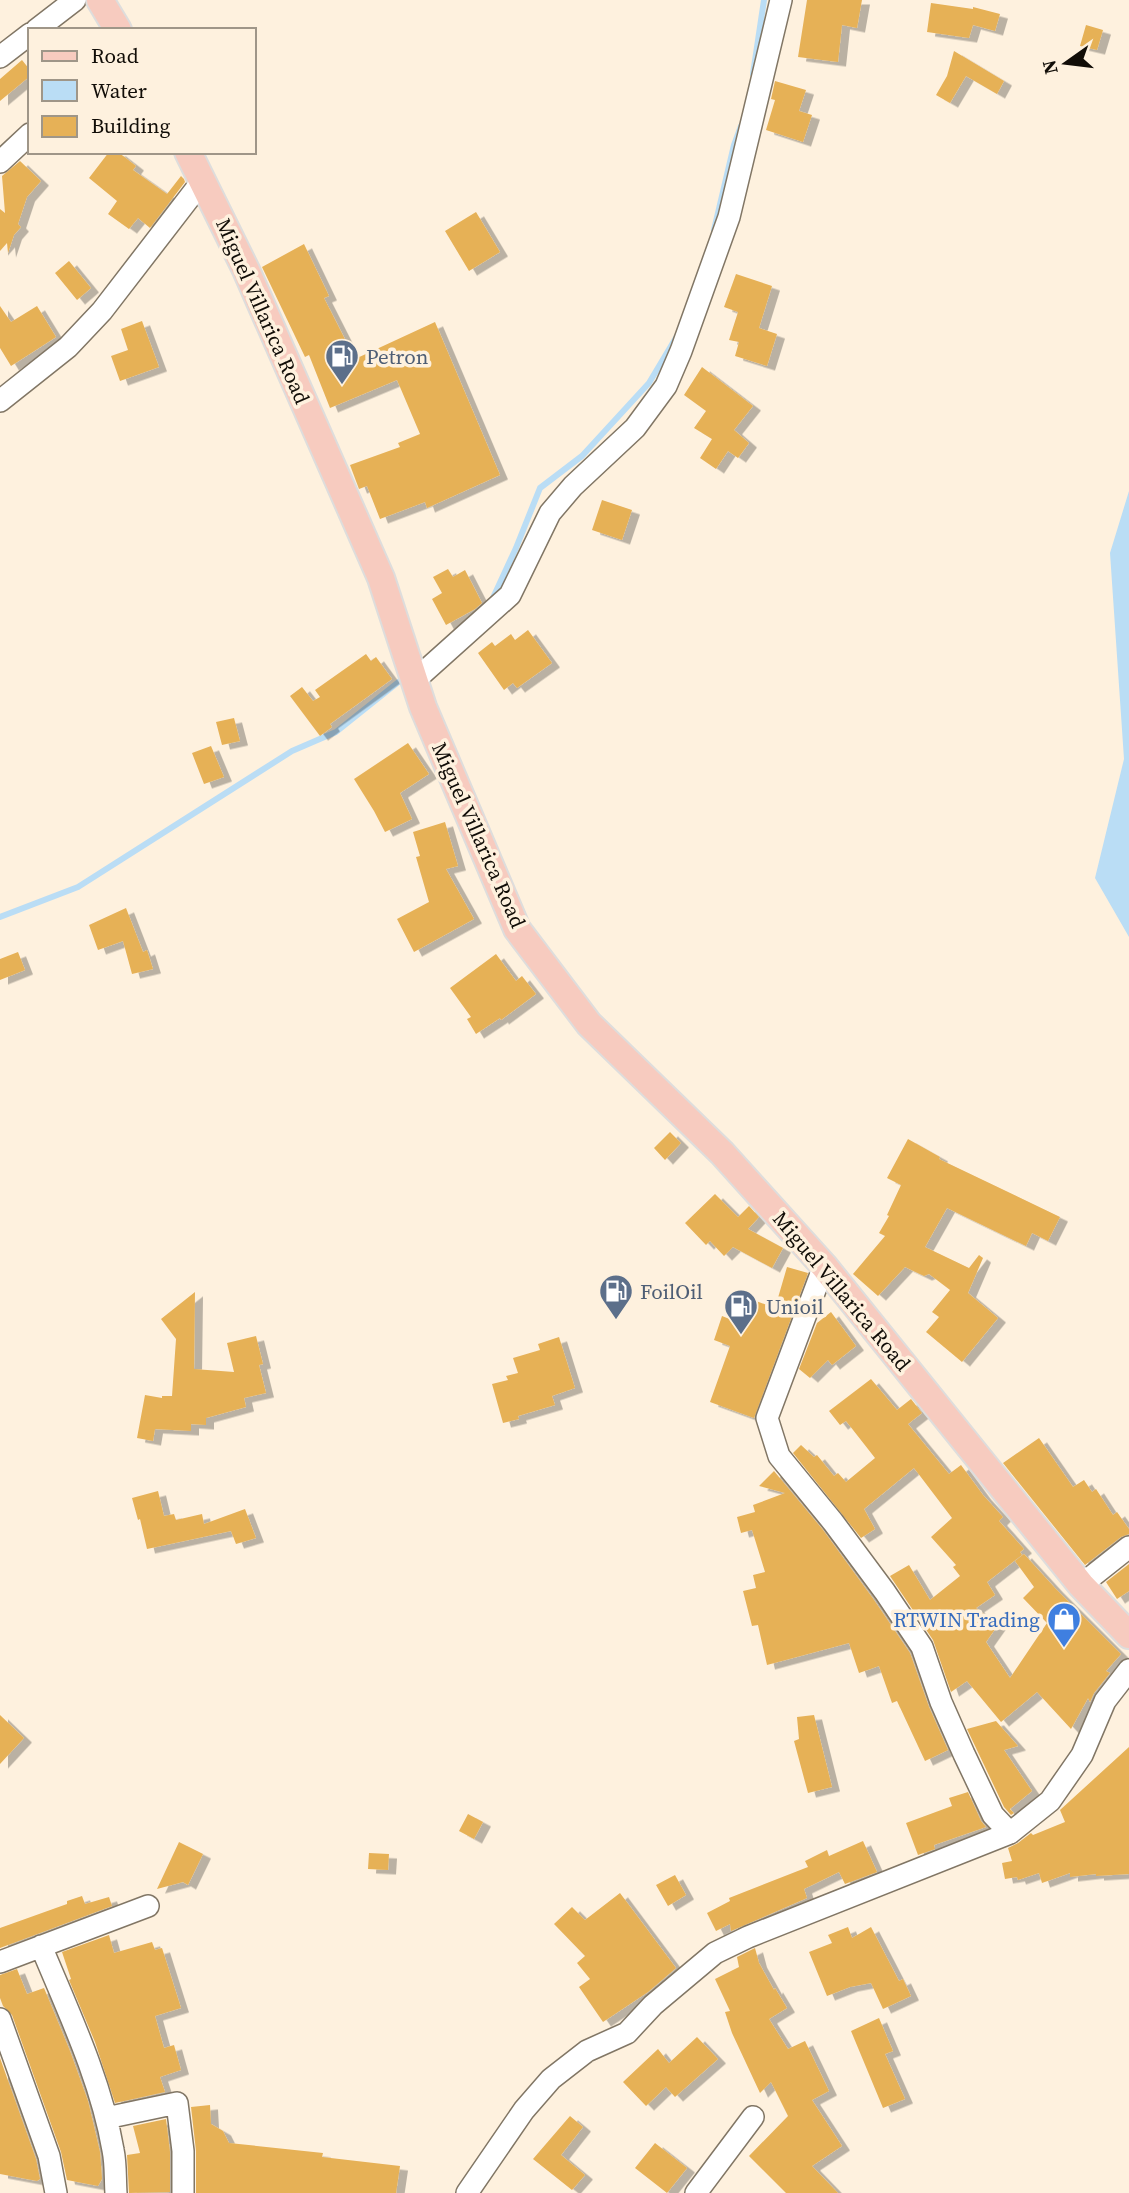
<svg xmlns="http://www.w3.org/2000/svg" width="1129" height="2193" viewBox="0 0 1129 2193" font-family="'Source Serif 4',serif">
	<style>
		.water { fill: #baddf5 }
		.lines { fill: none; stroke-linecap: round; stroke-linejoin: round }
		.stream { stroke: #baddf5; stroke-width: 6 }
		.building { fill: #e6b157; filter: url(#shadow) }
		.minor-casing { stroke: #817665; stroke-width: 24 }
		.major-casing { stroke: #dedddc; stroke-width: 30 }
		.minor { stroke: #fff; stroke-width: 21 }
		.major { stroke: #f7cbbf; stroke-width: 26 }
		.labels { text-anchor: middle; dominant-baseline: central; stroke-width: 7; stroke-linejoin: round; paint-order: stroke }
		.street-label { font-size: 21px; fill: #110d07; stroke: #fef1de }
		.service-label { font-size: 21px; fill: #4e5e75; stroke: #fef1de; text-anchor: start }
		.shop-label { font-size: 21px; fill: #366cbe; stroke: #fef1de; text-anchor: end }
	</style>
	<defs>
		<filter id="shadow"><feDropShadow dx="8" dy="4.5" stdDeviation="0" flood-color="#0004"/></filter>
	</defs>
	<rect width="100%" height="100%" fill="#fef1de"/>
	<!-- water -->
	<path class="water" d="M1129,491V937L1095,878L1124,759L1110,553Z"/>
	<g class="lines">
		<!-- stream -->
		<path class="stream" d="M753,74L764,0
			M714,230L734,145L741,126
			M492,600L516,548L540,488L582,456L649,383L677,336
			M0,917L78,887L292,751L336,732L401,680"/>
	</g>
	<!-- building -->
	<path class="building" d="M807,0H862L857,28L842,25L838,62L798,57Z
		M931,3L973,9V7L1000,14L995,31L973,25L969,38L927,32Z
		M1086,25L1103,30L1097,50L1080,46Z
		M954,51L1004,81L997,94L966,76L950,103L936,95L947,76Z
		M22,60L30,70V76L0,101V79Z
		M775,81L806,90L799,111L812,115L803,142L766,130L775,100L771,99Z
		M109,152H118L136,166L133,170L167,194L181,176L184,179L185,182L150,228L138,218L129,229L108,214L117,201L89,178Z
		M20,161L41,181L27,197L18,224L21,227L14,235L8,253L7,243L0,251V209L5,213L2,176Z
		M476,212L500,252L469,271L445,231Z
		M304,244L329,296L324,298L355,359L435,322L500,475L427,508L425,502L380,519L367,486L359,489L350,465L400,447L398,443L420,434L397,380L330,408L309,355L305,357L262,267Z
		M69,261L91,288L77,300L55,273Z
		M736,274L772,286L759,328L777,334L767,366L735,356L739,342L729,340L738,312L724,307Z
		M0,306L11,322L37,306L56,337L11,366L0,348Z
		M142,321L159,367L120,381L111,356L128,350L121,329Z
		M702,367L753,406L734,430L749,443L738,458L728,451L716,469L700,458L712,439L694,428L706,411L684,395Z
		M602,500L632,510L622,540L592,530Z
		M448,569L453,577L465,570L482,603L475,609L446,625L432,599L442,593L433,577Z
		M528,630L552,663L517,688L513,683L504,690L478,653L492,642L495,646L511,634L515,640Z
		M366,654L371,661L376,657L392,679L330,724L332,727L320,736L290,696L302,687L313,701L320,697L315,690Z
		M234,718L240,741L222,745L216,722Z
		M408,743L429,774L400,793L412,819L385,832L374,811L354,779Z
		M211,746L224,777L204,784L192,753Z
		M445,822L458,866L446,869L474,919L414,952L397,919L429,902L416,857L420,856L413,832Z
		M126,908L143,952L147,950L153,969L132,974L123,941L98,950L89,925Z
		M18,952L25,970L0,980V959Z
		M496,954L516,981L522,976L536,994L501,1020L500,1018L476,1034L467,1019L471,1017L450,988Z
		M670,1132L681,1143L665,1160L654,1148Z
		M908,1139L940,1157L939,1159L1060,1217L1048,1241L1032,1233L1026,1246L947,1208L925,1247L969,1268L979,1255L983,1258L968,1293L998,1318L962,1362L926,1332L939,1317L932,1312L950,1290L929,1274L924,1276L905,1267L878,1296L853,1274L885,1236L879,1233L889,1216L887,1215L901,1185L887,1178Z
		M715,1194L738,1217L749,1206L759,1217L748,1229L783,1248L772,1268L733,1247L724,1256L710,1241L706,1245L685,1223Z
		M787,1267L808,1273L754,1418L710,1402L730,1346L714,1340L722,1316L732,1320L740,1295L775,1308Z
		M195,1292L194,1369L234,1372L227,1343L256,1336L263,1364L259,1365L266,1393L244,1398L246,1407L206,1418V1425L191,1424V1431L155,1429L153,1441L137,1438L145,1395L162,1398V1396H172L176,1339L161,1319Z
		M831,1312L856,1346L832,1365L828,1360L810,1378L799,1369L817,1323Z
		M559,1337L575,1388L552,1396L555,1405L518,1416L519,1419L503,1423L492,1384L508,1380L506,1376L518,1373L513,1358L540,1350L538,1344Z
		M871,1379L897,1410L911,1399L922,1413L908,1424L949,1474L961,1465L983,1495L1003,1517L999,1521L1024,1549L1020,1552L1022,1555L987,1582L995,1595L976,1608L998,1625L986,1642L1010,1678L1047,1623L1023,1598L1034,1587L1015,1561L1024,1554L1055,1588L1121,1654L1106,1671L1110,1673L1094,1693L1090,1702L1088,1698L1071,1729L1037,1692L1001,1722L967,1681L951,1692L933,1640L890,1576L909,1565L930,1600L960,1576L953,1567L956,1565L931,1537L952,1518L914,1468L864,1509L875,1529L861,1538L793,1453L801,1445L814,1457L817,1455L834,1476L838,1473L846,1482L875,1458L846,1421L840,1425L829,1411Z
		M1039,1438L1073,1487L1084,1480L1092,1492L1096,1489L1113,1515L1117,1512L1129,1529V1534L1121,1537L1085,1565L1003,1463Z
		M774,1471L823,1530L874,1600L910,1653L929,1707L948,1750L925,1761L897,1701L892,1703L879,1666L859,1673L849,1643L767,1665L758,1625L752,1626L743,1591L756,1588L753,1575L765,1572L752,1530L741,1533L737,1517L755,1512L753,1505L785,1493L759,1486Z
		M158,1491L164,1516L174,1514L176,1520L202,1514L204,1524L245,1509L256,1538L236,1544L231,1531L147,1549L140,1519L138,1520L132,1498Z
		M1129,1564V1591L1117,1599L1106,1582Z
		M0,1715L24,1738L0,1764Z
		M814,1715L832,1787L808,1793L794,1741L799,1739L797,1717Z
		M996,1721L1018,1746L1004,1750L1032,1791L1010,1809L1014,1813L1011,1815L1004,1807L967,1729Z
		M1129,1747V1874L1096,1876V1874L1070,1877V1873L1042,1883L1039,1873L1018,1880L1017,1877L1005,1879L1002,1863L1012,1861L1008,1848L1018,1843L1031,1833L1033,1835L1065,1822L1060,1810Z
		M968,1792L981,1821L986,1827L934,1845L935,1849L918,1855L906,1823L952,1806L949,1798Z
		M468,1814L483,1822L474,1839L459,1831Z
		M863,1841L877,1872L845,1884L839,1872L804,1889L807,1898L731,1931L730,1924L716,1931L707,1913L730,1901L729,1898L808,1867L805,1861L827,1850L829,1856Z
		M179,1842L203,1854L188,1885L183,1882L157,1889Z
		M369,1853L389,1854L388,1870L368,1869Z
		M675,1875L686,1895L668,1906L656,1885Z
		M620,1893L676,1968L648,1992L603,2022L579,1987L590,1979L577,1963L585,1956L554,1924L572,1907L585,1920Z
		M82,1896L85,1904L109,1897L112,1906L0,1948V1928L67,1904V1901Z
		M848,1927L852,1938L871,1927L899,1981L903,1979L911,1996L883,2009L871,1983L850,1987L827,1996L809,1952L832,1943L828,1935Z
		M109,1935L114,1953L152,1942L155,1950L162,1948L181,2008L155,2016L164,2048L174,2045L181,2070L160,2077L165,2092L115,2103L95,2042L69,1980L71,1979L62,1952Z
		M755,1948L759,1963L774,1990L775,1988L787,2008L769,2019L788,2049L805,2041L829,2091L812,2100L842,2146L812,2166L838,2193H786L749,2156L788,2116L771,2082L760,2093L732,2033L725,2012L730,2011L715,1979L739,1967L737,1957Z
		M17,1969L27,1994L44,1988L70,2051L88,2101L100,2152L102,2179L98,2186L67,2180L61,2152L12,2015L3,2006L0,1998V1975Z
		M879,2018L893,2051L885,2054L905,2099L883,2108L851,2031Z
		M697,2037L718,2059L675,2097L666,2087L646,2106L623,2082L658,2049L669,2063Z
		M0,2058L36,2159L40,2179L37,2181L0,2174Z
		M210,2105L211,2124L223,2131L229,2143L323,2153L322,2157L400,2166L396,2193H196V2151L191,2107Z
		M570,2116L583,2127L561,2155L585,2175L572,2190L533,2159Z
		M166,2119L170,2152V2192L129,2193L127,2155L140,2153L133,2126Z
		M655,2143L687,2168L667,2193L635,2168Z"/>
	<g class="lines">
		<!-- minor casing -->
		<g class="minor-casing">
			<path id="minor" d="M36,30L75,0
				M0,57L30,34
				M0,162L30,134
				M0,401L68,347L102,311L203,180
				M414,681L510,595L550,513L573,486L635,428L666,386L681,351L729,217L781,0
				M824,1266L767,1418L779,1456L833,1522L885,1592L922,1647L941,1702L964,1754L993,1815L1010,1833
				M1081,1585L1129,1547
				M41,1946C68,2011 101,2080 113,2150C116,2164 115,2179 116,2193
				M0,1962L148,1906
				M0,2019L49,2156L56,2193
				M106,2118L177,2103L183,2151V2193
				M467,2193L524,2110L551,2079L587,2051L627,2033L653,2005L715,1953L748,1937L1010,1833L1050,1801L1082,1755L1105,1701L1129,1670
				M696,2193L753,2117"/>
		</g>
		<!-- major casing -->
		<g class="major-casing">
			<path id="major" d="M100,0L118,30
				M188,152L246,270L381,578L423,707L517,929L589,1024L722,1153L824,1266L1081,1585L1129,1635"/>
		</g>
		<!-- minor -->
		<use href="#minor" class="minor"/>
		<!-- major -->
		<use href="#major" class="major"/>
	</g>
	<!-- icons -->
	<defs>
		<g id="fuel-pin" transform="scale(1.75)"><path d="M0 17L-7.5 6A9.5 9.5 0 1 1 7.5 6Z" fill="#5c6f8a" stroke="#fef1de"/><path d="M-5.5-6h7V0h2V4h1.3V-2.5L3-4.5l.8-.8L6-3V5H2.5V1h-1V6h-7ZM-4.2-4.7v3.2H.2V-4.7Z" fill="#fff"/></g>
		<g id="shop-pin" transform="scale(1.75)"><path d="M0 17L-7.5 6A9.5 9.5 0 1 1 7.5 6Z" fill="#3f7fe0" stroke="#fef1de"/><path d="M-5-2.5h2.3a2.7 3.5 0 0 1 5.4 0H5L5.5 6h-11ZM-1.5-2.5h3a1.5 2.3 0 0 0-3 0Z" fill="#fff"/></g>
	</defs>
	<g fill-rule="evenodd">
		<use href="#fuel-pin" x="342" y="356"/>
		<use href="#fuel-pin" x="616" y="1291"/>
		<use href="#fuel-pin" x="741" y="1306"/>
		<use href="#shop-pin" x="1064" y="1619"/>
	</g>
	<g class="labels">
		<!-- street labels -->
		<g class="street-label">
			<text transform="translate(263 311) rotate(66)">Miguel Villarica Road</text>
			<text transform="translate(479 835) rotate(66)">Miguel Villarica Road</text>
			<text transform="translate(842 1291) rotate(50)">Miguel Villarica Road</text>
		</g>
		<!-- service labels -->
		<g class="service-label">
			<text x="366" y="356">Petron</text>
			<text x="640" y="1291">FoilOil</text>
			<text x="766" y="1306">Unioil</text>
		</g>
		<!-- shop labels -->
		<g class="shop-label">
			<text x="1040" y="1619">RTWIN Trading</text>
		</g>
	</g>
	<!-- legend -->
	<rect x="28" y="28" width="228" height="126" fill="#fef1de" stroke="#9f9688" stroke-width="2"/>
	<rect x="42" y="51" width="35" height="10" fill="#f7cbbf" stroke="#9f9688" stroke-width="2"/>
	<text x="91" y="63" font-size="21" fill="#110d07">Road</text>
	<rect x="42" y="80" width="35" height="21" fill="#baddf5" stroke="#9f9688" stroke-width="2"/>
	<text x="91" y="98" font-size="21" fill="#110d07">Water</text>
	<rect x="42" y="116" width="35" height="21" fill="#e6b157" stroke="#9f9688" stroke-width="2"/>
	<text x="91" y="133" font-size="21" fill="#110d07">Building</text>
	<!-- north arrow -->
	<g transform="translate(1066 63) rotate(256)" stroke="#fef1de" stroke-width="5" paint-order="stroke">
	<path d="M0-5L12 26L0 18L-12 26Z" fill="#110d07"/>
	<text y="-10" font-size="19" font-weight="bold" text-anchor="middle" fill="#110d07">N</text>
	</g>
</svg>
